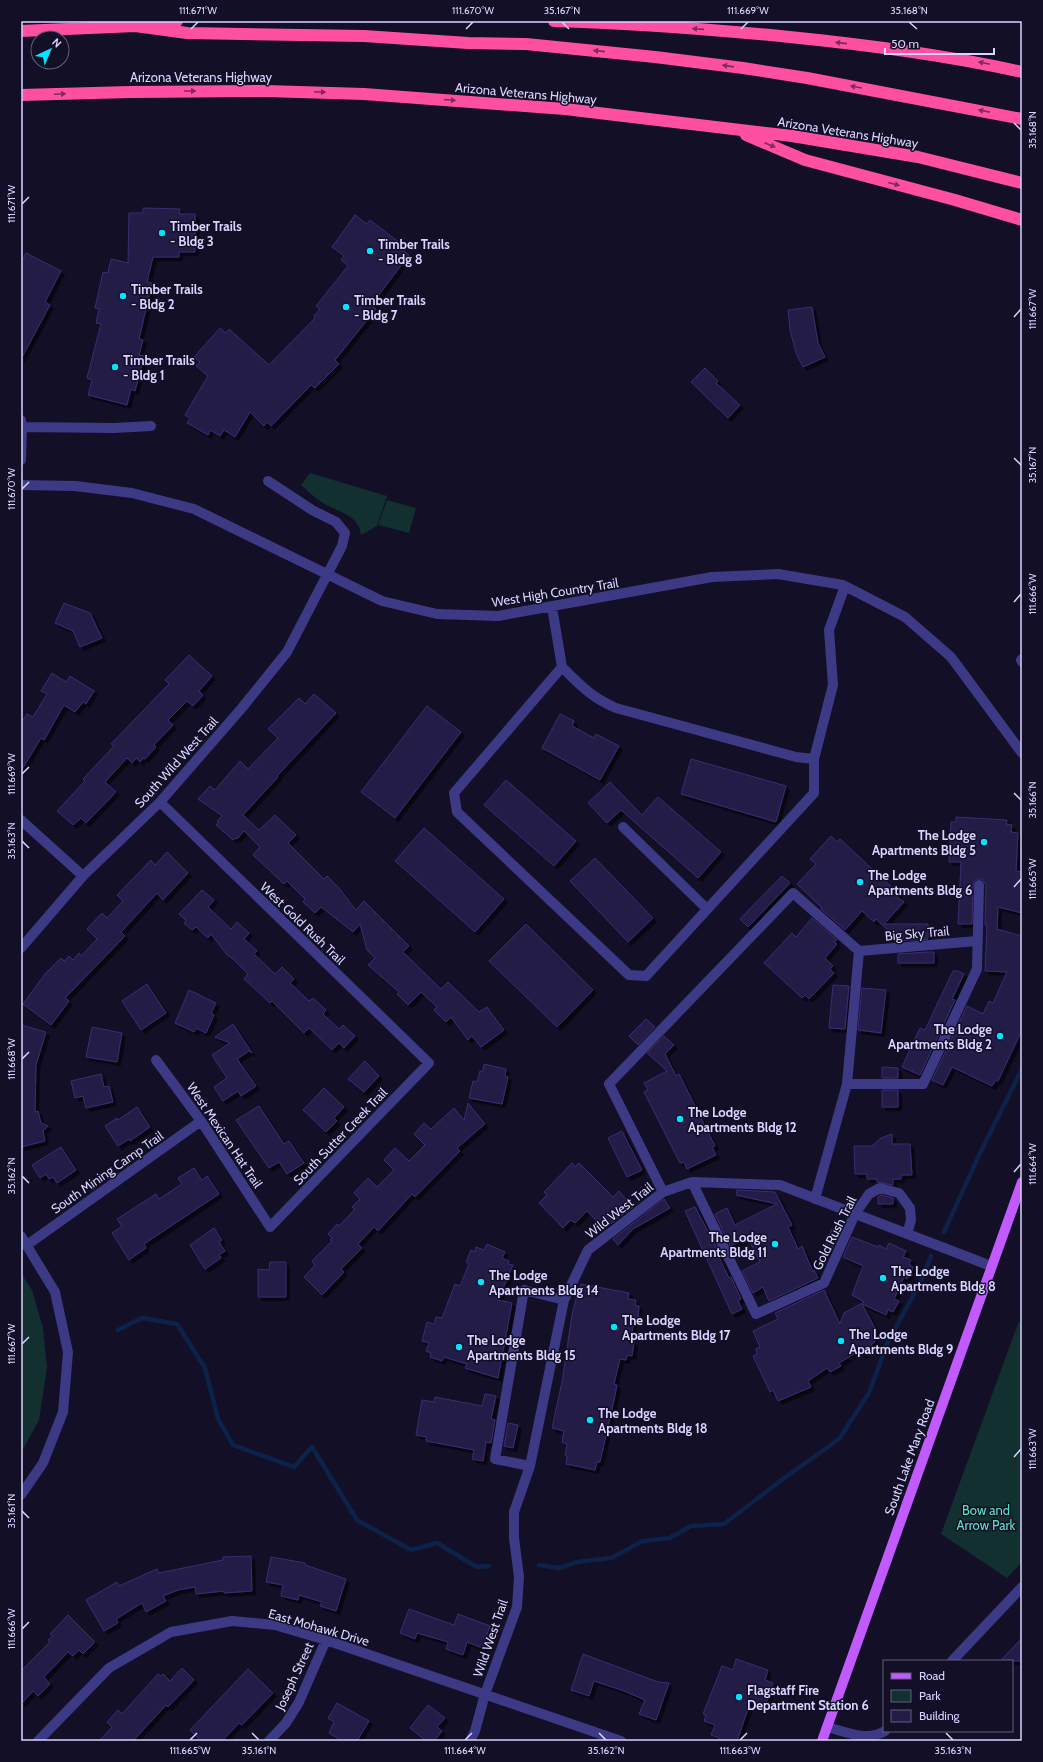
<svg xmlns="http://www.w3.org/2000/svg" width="1043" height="1762" viewBox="0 0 1043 1762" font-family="Cabin,sans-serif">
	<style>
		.green { fill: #12302f }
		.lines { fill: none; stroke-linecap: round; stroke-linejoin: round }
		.stream { stroke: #0c2248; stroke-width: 4.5 }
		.building { fill: #241b47; stroke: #3b2d73; filter: url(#shadow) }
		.minor { stroke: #3d3a85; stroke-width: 10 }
		.major { stroke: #c25bff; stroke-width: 10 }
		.highway { stroke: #ff4fa3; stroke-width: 12 }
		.oneway { fill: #7d2c5e }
		.ticks { fill: none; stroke: #d9d4ff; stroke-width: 1.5 }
		.poi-dot { fill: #00e5ff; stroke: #130f26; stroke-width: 1.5 }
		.labels { text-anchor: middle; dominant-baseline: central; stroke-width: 3; stroke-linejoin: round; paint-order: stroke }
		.street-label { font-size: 13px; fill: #d9d4ff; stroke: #130f26 }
		.poi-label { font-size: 13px; font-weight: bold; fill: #d9d4ff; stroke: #130f26; text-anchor: start }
		.park-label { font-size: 13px; fill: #5fe0c0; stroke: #130f26 }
		.neatline { fill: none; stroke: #d9d4ff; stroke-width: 1.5 }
		.ticks-label { font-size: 10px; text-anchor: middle; fill: #d9d4ff }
	</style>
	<defs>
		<filter id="shadow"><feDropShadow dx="3.5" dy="3.5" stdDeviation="0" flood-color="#0009"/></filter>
	</defs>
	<rect width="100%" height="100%" fill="#130f26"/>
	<!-- green -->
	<path class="green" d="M310,473L387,496L377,526L361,535C359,515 338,512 323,503C315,498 308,491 301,485Z
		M387,500L416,508L409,533L378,525Z
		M21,1273L32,1290L43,1328L47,1368L39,1420L21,1453Z
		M1019,1321L1022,1326V1562L1007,1578L941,1534Z"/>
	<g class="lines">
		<!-- stream -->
		<path class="stream" d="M944,1232L981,1151L1022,1069
			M118,1330L142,1318L177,1324L205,1368L218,1419L233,1445L294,1467L312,1447L357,1520L411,1550L437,1543L477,1567L489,1566
			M539,1565L559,1568L577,1562L611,1558L643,1541L670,1538L691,1526L724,1524L783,1479L839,1439L869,1393L887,1344L920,1283L931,1256"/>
	</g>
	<!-- building -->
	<path class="building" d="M143,208L180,209L179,214H195V252H179V257H153L147,282L152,283L139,339L143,340L139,355L144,356L135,391L131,389L127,405L88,395L92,380L87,378L101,324L96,323L99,309L95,308L103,272L108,273L111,259L128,263L129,213H143Z
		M355,215L367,224L370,220L400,243L397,246L409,255L378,296L379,297L373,306L376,309L335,360L339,364L315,388L311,385L271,426L267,422L264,426L250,412L235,437L224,430L220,436L210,430L208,435L187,423L190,418L185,415L208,376L196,366L200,362L194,357L220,328L226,333L229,329L269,365L315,318L314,316L320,309L316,306L348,266L341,260L344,256L332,247Z
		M26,253L61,271L45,302L50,305L21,359V263Z
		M812,307L818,343L825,357L803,367L796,353L790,330L788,310Z
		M705,368L718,381L716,383L740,405L728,418L691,382Z
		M64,603L90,613L102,638L80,647L73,631L55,623Z
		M189,655L212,676L199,691L203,695L193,706L187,701L168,720L173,725L154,745L156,747L145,759L143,758L140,762L136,758L132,763L127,758L105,782L116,792L86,823L81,818L73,825L57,811L85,781L83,779L114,746L111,744L169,684L165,680Z
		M52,673L66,682L70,676L94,691L86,704L83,702L75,712L64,705L44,740L41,738L21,771V723L27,714L33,717L47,694L41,691Z
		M314,694L336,713L277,776L278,777L243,815L259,830L275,815L296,835L288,843L324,879L327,876L339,888L356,910L364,901L409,946L403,952L441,989L448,982L479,1012L487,1007L504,1030L481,1047L472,1036L468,1040L451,1017L446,1022L434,1010L437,1007L421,992L408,1005L397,994L399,992L368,965L375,958L367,950L360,924L353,932L321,907L315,913L303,902L305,899L287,881L284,884L253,855L260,847L244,831L237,839L236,838L233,840L216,825L219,822L217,821L222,816L198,799L210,786L215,790L240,761L248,769L278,738L268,729L299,698L305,704Z
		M427,706L461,732L395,818L361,792Z
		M560,714L574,721L572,726L594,738L596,734L619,746L600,780L542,748Z
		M691,759L786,786L776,822L681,794Z
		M506,780L576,841L554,866L484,805Z
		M610,782L642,815L658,797L721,852L698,878L621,810L607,823L588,803Z
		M956,817L1007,820L1006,824L1012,825L1011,832L1018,833L1016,871L1022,872V913L998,907L997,929L1022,936V1030L998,1081L996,1080L992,1086L952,1067L943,1085L932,1080L967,1006L983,1014L989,1001L993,1003L1007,972L985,971L987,925H985L986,885L982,879H976L973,884L972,924H958L961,862H949L951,822H956Z
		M424,828L504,899L475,932L395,861Z
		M831,836L837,842L840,839L899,894L897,897L904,902L884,924H928V939L898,941L897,935H893L876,919L874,922L862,911L845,930L821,909L822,908L797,884L816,864L810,859Z
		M167,852L188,873L163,900L157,893L121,932L125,936L65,998L69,1001L51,1025L23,1004L45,974L61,958L64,961L69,956L73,960L79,953L81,956L97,939L87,929L102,913L107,918L123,901L117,895L151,860L155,865Z
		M595,858L653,918L628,942L570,881Z
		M782,876L790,883L748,927L740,919Z
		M202,890L214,900L208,907L231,929L237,922L249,933L244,939L257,951L254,954L275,974L282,967L294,979L290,983L309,1001L313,998L326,1010L323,1014L339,1029L343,1025L355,1036L344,1048L339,1043L332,1050L309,1028L304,1033L272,1001L270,1003L244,979L248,974L233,959L227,955L211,934L208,938L196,927L192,930L184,923L186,921L179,914Z
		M812,918L837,940L834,942L837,944L825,958L833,966L830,969L834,973L809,999L805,995L802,998L764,963L792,933L796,937Z
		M526,924L593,990L557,1027L489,961Z
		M928,952H934V963H898V954Z
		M953,971H958L964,974L952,999L955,1000L920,1075L902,1067L920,1028L925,1030Z
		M147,984L166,1013L141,1030L122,1001Z
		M833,985L849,986L845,1029L829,1028Z
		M862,988L886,990L881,1033L858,1030Z
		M189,990L216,1003L211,1013L214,1015L206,1033L196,1028L194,1032L175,1023Z
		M646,1019L655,1027L638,1045L629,1036Z
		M233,1024L252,1053L249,1051L237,1059L256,1086L241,1096L238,1091L223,1101L214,1087L227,1078L212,1055L230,1043L215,1037Z
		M21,1025L46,1032L36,1065L35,1112L38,1111L41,1123L48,1126L43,1131L45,1141L21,1147Z
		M92,1027L122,1033L117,1062L86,1057Z
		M664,1036L674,1045L665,1054L676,1076L679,1074L715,1146L712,1147L716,1155L687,1169L684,1162L680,1163L644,1092L648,1090L644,1083L667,1071L647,1053Z
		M365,1061L379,1076L364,1092L348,1079Z
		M484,1064L506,1069L505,1076L508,1077L502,1104L469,1098L473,1081L477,1082L480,1071H483Z
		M882,1067L898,1068V1078H882Z
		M101,1074L104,1087L109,1086L113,1102L86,1108L83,1096L75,1098L71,1081Z
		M324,1088L344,1107L334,1118L337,1121L326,1132L303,1110Z
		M882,1090H898V1107H882Z
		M468,1103L485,1124L457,1148L460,1151L415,1197L412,1194L378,1231L374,1227L358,1244L362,1248L341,1269L344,1272L322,1295L304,1277L315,1265L312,1261L332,1241L330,1240L332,1238L328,1234L337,1224L339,1226L355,1209L352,1207L360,1199L354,1193L368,1178L377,1187L394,1170L384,1160L395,1148L409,1161L425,1145L414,1134L424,1123L431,1129L454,1108L464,1120Z
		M259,1106L284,1144L289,1141L304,1163L287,1174L279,1162L269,1168L236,1120Z
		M137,1107L150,1127L130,1141L129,1139L118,1146L105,1126L117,1118L118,1120Z
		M622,1131L642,1170L627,1177L608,1138Z
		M892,1134V1144H910L912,1175H901V1179H893V1185L877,1182V1179H867V1174H855L854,1146H872L881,1138Z
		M61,1147L76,1170L57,1183L53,1177L49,1179L46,1174L40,1178L32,1165Z
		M572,1163L575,1167L579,1163L613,1197L619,1191L633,1207L604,1229L587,1211L575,1223L571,1220L563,1228L539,1203L547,1195L544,1192Z
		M194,1168L202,1180L207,1176L219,1194L144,1244L146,1248L129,1260L112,1233L122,1226L117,1219L156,1194L159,1199L182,1184L178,1178Z
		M737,1190L775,1192L792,1225L788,1227L798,1249L802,1246L813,1272L814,1270L818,1278L769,1301L763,1287L753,1293L742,1271L760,1262L748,1238L730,1246L715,1214L727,1208L735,1225L777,1204L736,1195Z
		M881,1195L893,1198V1204H878V1197Z
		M664,1199L670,1208L633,1229L618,1245L613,1239Z
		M695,1207L719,1252L717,1253L729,1278L731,1277L741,1299L738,1301L742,1309L732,1314L685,1211Z
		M214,1228L222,1240L219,1242L225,1251L219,1255L221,1258L205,1269L190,1245Z
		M832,1229L840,1232L831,1251L824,1248Z
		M852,1237L878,1247L879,1245L886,1249L889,1243L906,1251L903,1257L911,1260L909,1264L913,1267L907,1279L904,1277L894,1299L899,1301L893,1312L888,1310L886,1315L862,1304L877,1332L871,1335L875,1342L871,1344L874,1348L862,1355L859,1351L839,1363L841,1366L830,1372L827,1368L808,1381L811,1387L778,1401L773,1390L770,1392L753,1356L757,1354L756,1349L760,1347L753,1331L778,1319L775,1313L824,1290L840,1324L844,1313L864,1302L852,1295L863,1266L843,1257Z
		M487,1244L505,1252L502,1258L509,1261L508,1264L513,1265L498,1300L512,1303L498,1378L465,1368L467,1364L444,1357L442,1361L430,1357L431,1353L426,1351L429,1343L422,1341L427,1322L434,1324L436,1317L442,1318L455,1284L460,1286L469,1264L466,1262L471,1250L475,1252L476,1247L484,1250Z
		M270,1262H286V1297H258V1269L269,1270Z
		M581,1284L629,1293L628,1299L636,1300L635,1305L639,1306L638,1319L634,1318L631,1342H634L632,1356L627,1355L626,1360L620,1359L614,1384L617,1385L614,1400L600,1462H597L595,1470L566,1464L567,1456L565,1455L567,1444L562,1442L564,1431L552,1428L562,1382L572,1315L578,1291Z
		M485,1394L496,1396L491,1419L495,1420L491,1443L486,1442L483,1461L472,1459L474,1450L426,1441L427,1437L416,1435L422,1400L434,1402L435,1397L482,1406Z
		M508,1423L518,1425L513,1448L504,1446Z
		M251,1556L252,1591L224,1593V1591L196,1594L195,1587L178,1590L163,1596L166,1601L146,1612L142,1603L116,1619L118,1623L104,1631L86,1600L117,1582L119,1586L157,1569L159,1573L223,1560V1557Z
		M271,1557L305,1563V1565L346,1579L336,1611L320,1606L322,1602L299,1595L298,1600L281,1596L283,1585L266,1582Z
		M409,1609L454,1625L458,1614L490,1626L482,1648L467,1642L463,1655L446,1649L448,1642L417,1633L415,1639L400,1633Z
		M68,1615L95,1642L83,1654L79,1650L73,1656L68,1652L44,1677L50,1684L38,1696L33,1691L21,1704V1671L50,1642L48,1640L53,1636L50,1634Z
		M1022,1638V1661H1000Z
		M583,1654L658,1682L669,1683L656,1720L639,1714L645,1700L624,1691L594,1681L589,1696L571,1690Z
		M736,1659L768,1670L765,1680L773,1683L765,1706L751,1700L737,1741H718L719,1738L711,1735L715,1725L704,1721L706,1715L703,1714L722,1666L733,1670Z
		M182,1668L194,1680L168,1707L166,1705L133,1741H99L112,1727L107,1722L118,1710L122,1714L158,1674L161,1676L163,1674L170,1681Z
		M248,1669L273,1693L242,1725L239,1723L222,1741H201L190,1730Z
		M337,1703L369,1721L357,1741H342L329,1733L334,1722L328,1718Z
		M428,1705L445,1718L437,1727L442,1731L434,1741H426L410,1728Z"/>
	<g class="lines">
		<!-- minor -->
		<path class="minor" d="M21,420L22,427L21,460
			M22,427L114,428L151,426
			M21,485L75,486L132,493L194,509L382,601L437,614L498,616L712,577L778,574L843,585L905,617L951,657L1022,753
			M552,607L562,667
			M1022,659L1021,660L1022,662
			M814,759L796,757L616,708C592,698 580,685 562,667L454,793L457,812L629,975L646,976L814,793V759L833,685L829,630L845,586
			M21,820L83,876
			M623,827L707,909
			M21,948L83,876L160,802L241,709L287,652L342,546L345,533L336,522L312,510L268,481
			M859,951L977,941
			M156,1060L201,1121L270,1227L429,1063L160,802
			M847,1084H923L977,969L979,885
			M692,1182L756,1314L824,1283L855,1214L869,1194L880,1188L899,1193L910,1208L911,1220L907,1234
			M663,1192L609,1084L793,893L859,951L847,1084L815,1199
			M21,1236L55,1292L68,1352L63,1412L43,1463L21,1495
			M27,1245L201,1121
			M530,1466L495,1459L524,1290L564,1300
			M952,1661L1022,1587
			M827,1727C846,1732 867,1742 885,1731
			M38,1741L109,1668L171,1632L232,1621L275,1625L326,1640L621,1741
			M269,1741L286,1723L299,1702L326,1640
			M470,1741L475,1731L485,1694L517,1607L519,1577L514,1538V1512L530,1466L564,1300L588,1250L663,1192L692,1182L780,1185L991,1266"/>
		<!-- major -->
		<path class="major" d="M822,1741L1022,1182"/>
		<!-- highway -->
		<path class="highway" d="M554,21C630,23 705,29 780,36C861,44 942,54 1022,72
			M152,24L177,21
			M21,31L135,26L187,33L364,36L468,43L526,44L655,57L743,68L807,78L1022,119
			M21,95L130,92L266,91L364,94L565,109L792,136L918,157L1022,183
			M746,135L805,160L955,200L1022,220"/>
	</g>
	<!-- one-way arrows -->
	<defs><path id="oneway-solid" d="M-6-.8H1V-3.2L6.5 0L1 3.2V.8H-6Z"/></defs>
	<g class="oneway">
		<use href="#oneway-solid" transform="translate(698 29) rotate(-176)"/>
		<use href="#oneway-solid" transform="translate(841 43) rotate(-174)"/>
		<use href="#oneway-solid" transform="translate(599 51) rotate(-174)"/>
		<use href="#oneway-solid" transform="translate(984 63) rotate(-168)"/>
		<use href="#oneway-solid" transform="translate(728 66) rotate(-172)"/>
		<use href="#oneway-solid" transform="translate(856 87) rotate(-170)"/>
		<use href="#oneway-solid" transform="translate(190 91)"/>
		<use href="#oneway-solid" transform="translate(320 92) rotate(2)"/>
		<use href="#oneway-solid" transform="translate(60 94) rotate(-2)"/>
		<use href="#oneway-solid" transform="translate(450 100) rotate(4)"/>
		<use href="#oneway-solid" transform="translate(984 111) rotate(-169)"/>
		<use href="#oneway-solid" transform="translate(770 145) rotate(23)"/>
		<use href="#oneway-solid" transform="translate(894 184) rotate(15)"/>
	</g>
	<!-- ticks -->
	<path class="ticks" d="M562,22L569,29M909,22L917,29M191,29L198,22M466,29L473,22M741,29L748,22M1014,123L1021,130M22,204L29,197M1014,317L1021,309M1014,458L1021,465M22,489L29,482M1014,602L1021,594M22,774L29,767M1014,793L1021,800M22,841L29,848M1014,887L1021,879M22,1059L29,1052M1014,1172L1021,1164M22,1176L29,1183M22,1344L29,1337M1014,1457L1021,1449M22,1511L29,1518M22,1629L29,1622M252,1733L259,1740M599,1733L606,1740M946,1733L953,1740M190,1740L197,1733M465,1740L472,1733M740,1740L747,1733"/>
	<!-- markers -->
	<g class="poi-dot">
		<circle cx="162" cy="233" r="4"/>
		<circle cx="370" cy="251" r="4"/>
		<circle cx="123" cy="296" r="4"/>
		<circle cx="346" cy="307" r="4"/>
		<circle cx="115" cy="367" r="4"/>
		<circle cx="984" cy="842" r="4"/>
		<circle cx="860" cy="882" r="4"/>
		<circle cx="1000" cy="1036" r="4"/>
		<circle cx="680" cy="1119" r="4"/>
		<circle cx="775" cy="1244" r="4"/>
		<circle cx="883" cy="1278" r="4"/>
		<circle cx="481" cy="1282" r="4"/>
		<circle cx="614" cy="1327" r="4"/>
		<circle cx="841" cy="1341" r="4"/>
		<circle cx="459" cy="1347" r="4"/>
		<circle cx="590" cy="1420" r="4"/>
		<circle cx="739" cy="1697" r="4"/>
	</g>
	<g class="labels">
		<!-- street labels -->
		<g class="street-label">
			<text x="201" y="77">Arizona Veterans Highway</text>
			<text transform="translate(526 93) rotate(5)">Arizona Veterans Highway</text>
			<text transform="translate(848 132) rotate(9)">Arizona Veterans Highway</text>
			<text transform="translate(555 592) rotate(-9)">West High Country Trail</text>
			<text transform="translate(176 762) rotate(-48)">South Wild West Trail</text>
			<text transform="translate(303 923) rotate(44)">West Gold Rush Trail</text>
			<text transform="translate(917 933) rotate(-5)">Big Sky Trail</text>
			<text transform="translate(225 1135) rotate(56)">West Mexican Hat Trail</text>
			<text transform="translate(340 1136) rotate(-46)">South Sutter Creek Trail</text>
			<text transform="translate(107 1172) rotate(-35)">South Mining Camp Trail</text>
			<text transform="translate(619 1210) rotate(-38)">Wild West Trail</text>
			<text transform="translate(834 1233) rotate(-63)">Gold Rush Trail</text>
			<text transform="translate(909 1457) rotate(-70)">South Lake Mary Road</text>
			<text transform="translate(319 1627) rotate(16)">East Mohawk Drive</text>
			<text transform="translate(490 1638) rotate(-71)">Wild West Trail</text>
			<text transform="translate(294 1676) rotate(-65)">Joseph Street</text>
		</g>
		<!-- poi labels -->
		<g class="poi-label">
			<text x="170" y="226">Timber Trails<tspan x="170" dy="15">- Bldg 3</tspan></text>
			<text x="378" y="244">Timber Trails<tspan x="378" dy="15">- Bldg 8</tspan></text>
			<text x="131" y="289">Timber Trails<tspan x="131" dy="15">- Bldg 2</tspan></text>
			<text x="354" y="300">Timber Trails<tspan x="354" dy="15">- Bldg 7</tspan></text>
			<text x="123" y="360">Timber Trails<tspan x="123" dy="15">- Bldg 1</tspan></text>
			<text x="976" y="835" text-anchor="end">The Lodge<tspan x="976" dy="15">Apartments Bldg 5</tspan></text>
			<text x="868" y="875">The Lodge<tspan x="868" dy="15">Apartments Bldg 6</tspan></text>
			<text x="992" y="1029" text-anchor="end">The Lodge<tspan x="992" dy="15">Apartments Bldg 2</tspan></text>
			<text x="688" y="1112">The Lodge<tspan x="688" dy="15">Apartments Bldg 12</tspan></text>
			<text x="767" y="1237" text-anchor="end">The Lodge<tspan x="767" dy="15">Apartments Bldg 11</tspan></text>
			<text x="891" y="1271">The Lodge<tspan x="891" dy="15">Apartments Bldg 8</tspan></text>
			<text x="489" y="1275">The Lodge<tspan x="489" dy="15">Apartments Bldg 14</tspan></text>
			<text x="622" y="1320">The Lodge<tspan x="622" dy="15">Apartments Bldg 17</tspan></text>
			<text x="849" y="1334">The Lodge<tspan x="849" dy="15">Apartments Bldg 9</tspan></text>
			<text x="467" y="1340">The Lodge<tspan x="467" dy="15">Apartments Bldg 15</tspan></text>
			<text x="598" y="1413">The Lodge<tspan x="598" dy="15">Apartments Bldg 18</tspan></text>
			<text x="747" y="1690">Flagstaff Fire<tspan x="747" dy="15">Department Station 6</tspan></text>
		</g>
		<!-- park labels -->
		<g class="park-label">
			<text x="986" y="1510">Bow and<tspan x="986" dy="15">Arrow Park</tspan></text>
		</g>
	</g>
	<!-- border -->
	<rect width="1043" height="1762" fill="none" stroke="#130f26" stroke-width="44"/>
	<!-- legend -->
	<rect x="883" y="1660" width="130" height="72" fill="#130f26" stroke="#625e7d"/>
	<rect x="891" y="1673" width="20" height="6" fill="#c25bff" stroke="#625e7d"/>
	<text x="919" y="1680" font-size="12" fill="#d9d4ff">Road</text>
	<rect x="891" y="1690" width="20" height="12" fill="#12302f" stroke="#625e7d"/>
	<text x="919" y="1700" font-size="12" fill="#d9d4ff">Park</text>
	<rect x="891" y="1710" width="20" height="12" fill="#241b47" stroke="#625e7d"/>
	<text x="919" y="1720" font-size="12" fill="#d9d4ff">Building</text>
	<!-- north arrow -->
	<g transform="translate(50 50) rotate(44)"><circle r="19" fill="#130f26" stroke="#625e7d"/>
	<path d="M0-3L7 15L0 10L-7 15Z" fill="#00e5ff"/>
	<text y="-6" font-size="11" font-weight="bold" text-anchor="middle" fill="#d9d4ff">N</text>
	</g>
	<!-- scale -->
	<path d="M885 48v6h109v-6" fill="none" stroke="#d9d4ff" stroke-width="2"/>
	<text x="891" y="48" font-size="12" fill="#d9d4ff" stroke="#130f26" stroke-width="3" paint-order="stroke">50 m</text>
	<rect x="22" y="22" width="999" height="1718" class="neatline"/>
	<g class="ticks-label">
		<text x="198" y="14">111.671°W</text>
		<text x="473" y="14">111.670°W</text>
		<text x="562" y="14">35.167°N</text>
		<text x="748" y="14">111.669°W</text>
		<text x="909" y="14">35.168°N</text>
		<text transform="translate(1032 130) rotate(-90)" y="4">35.168°N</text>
		<text transform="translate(11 204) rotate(-90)" y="4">111.671°W</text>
		<text transform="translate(1032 309) rotate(-90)" y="4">111.667°W</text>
		<text transform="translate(1032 465) rotate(-90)" y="4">35.167°N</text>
		<text transform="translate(11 489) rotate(-90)" y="4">111.670°W</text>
		<text transform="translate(1032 594) rotate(-90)" y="4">111.666°W</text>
		<text transform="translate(11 774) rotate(-90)" y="4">111.669°W</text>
		<text transform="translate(1032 800) rotate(-90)" y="4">35.166°N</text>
		<text transform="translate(11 841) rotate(-90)" y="4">35.163°N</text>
		<text transform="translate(1032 879) rotate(-90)" y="4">111.665°W</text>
		<text transform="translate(11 1059) rotate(-90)" y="4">111.668°W</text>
		<text transform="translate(1032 1164) rotate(-90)" y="4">111.664°W</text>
		<text transform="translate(11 1176) rotate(-90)" y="4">35.162°N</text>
		<text transform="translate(11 1344) rotate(-90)" y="4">111.667°W</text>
		<text transform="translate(1032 1449) rotate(-90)" y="4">111.663°W</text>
		<text transform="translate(11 1511) rotate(-90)" y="4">35.161°N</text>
		<text transform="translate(11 1629) rotate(-90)" y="4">111.666°W</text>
		<text x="190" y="1754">111.665°W</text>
		<text x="259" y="1754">35.161°N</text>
		<text x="465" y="1754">111.664°W</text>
		<text x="606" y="1754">35.162°N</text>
		<text x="740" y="1754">111.663°W</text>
		<text x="953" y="1754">35.163°N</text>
	</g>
</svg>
